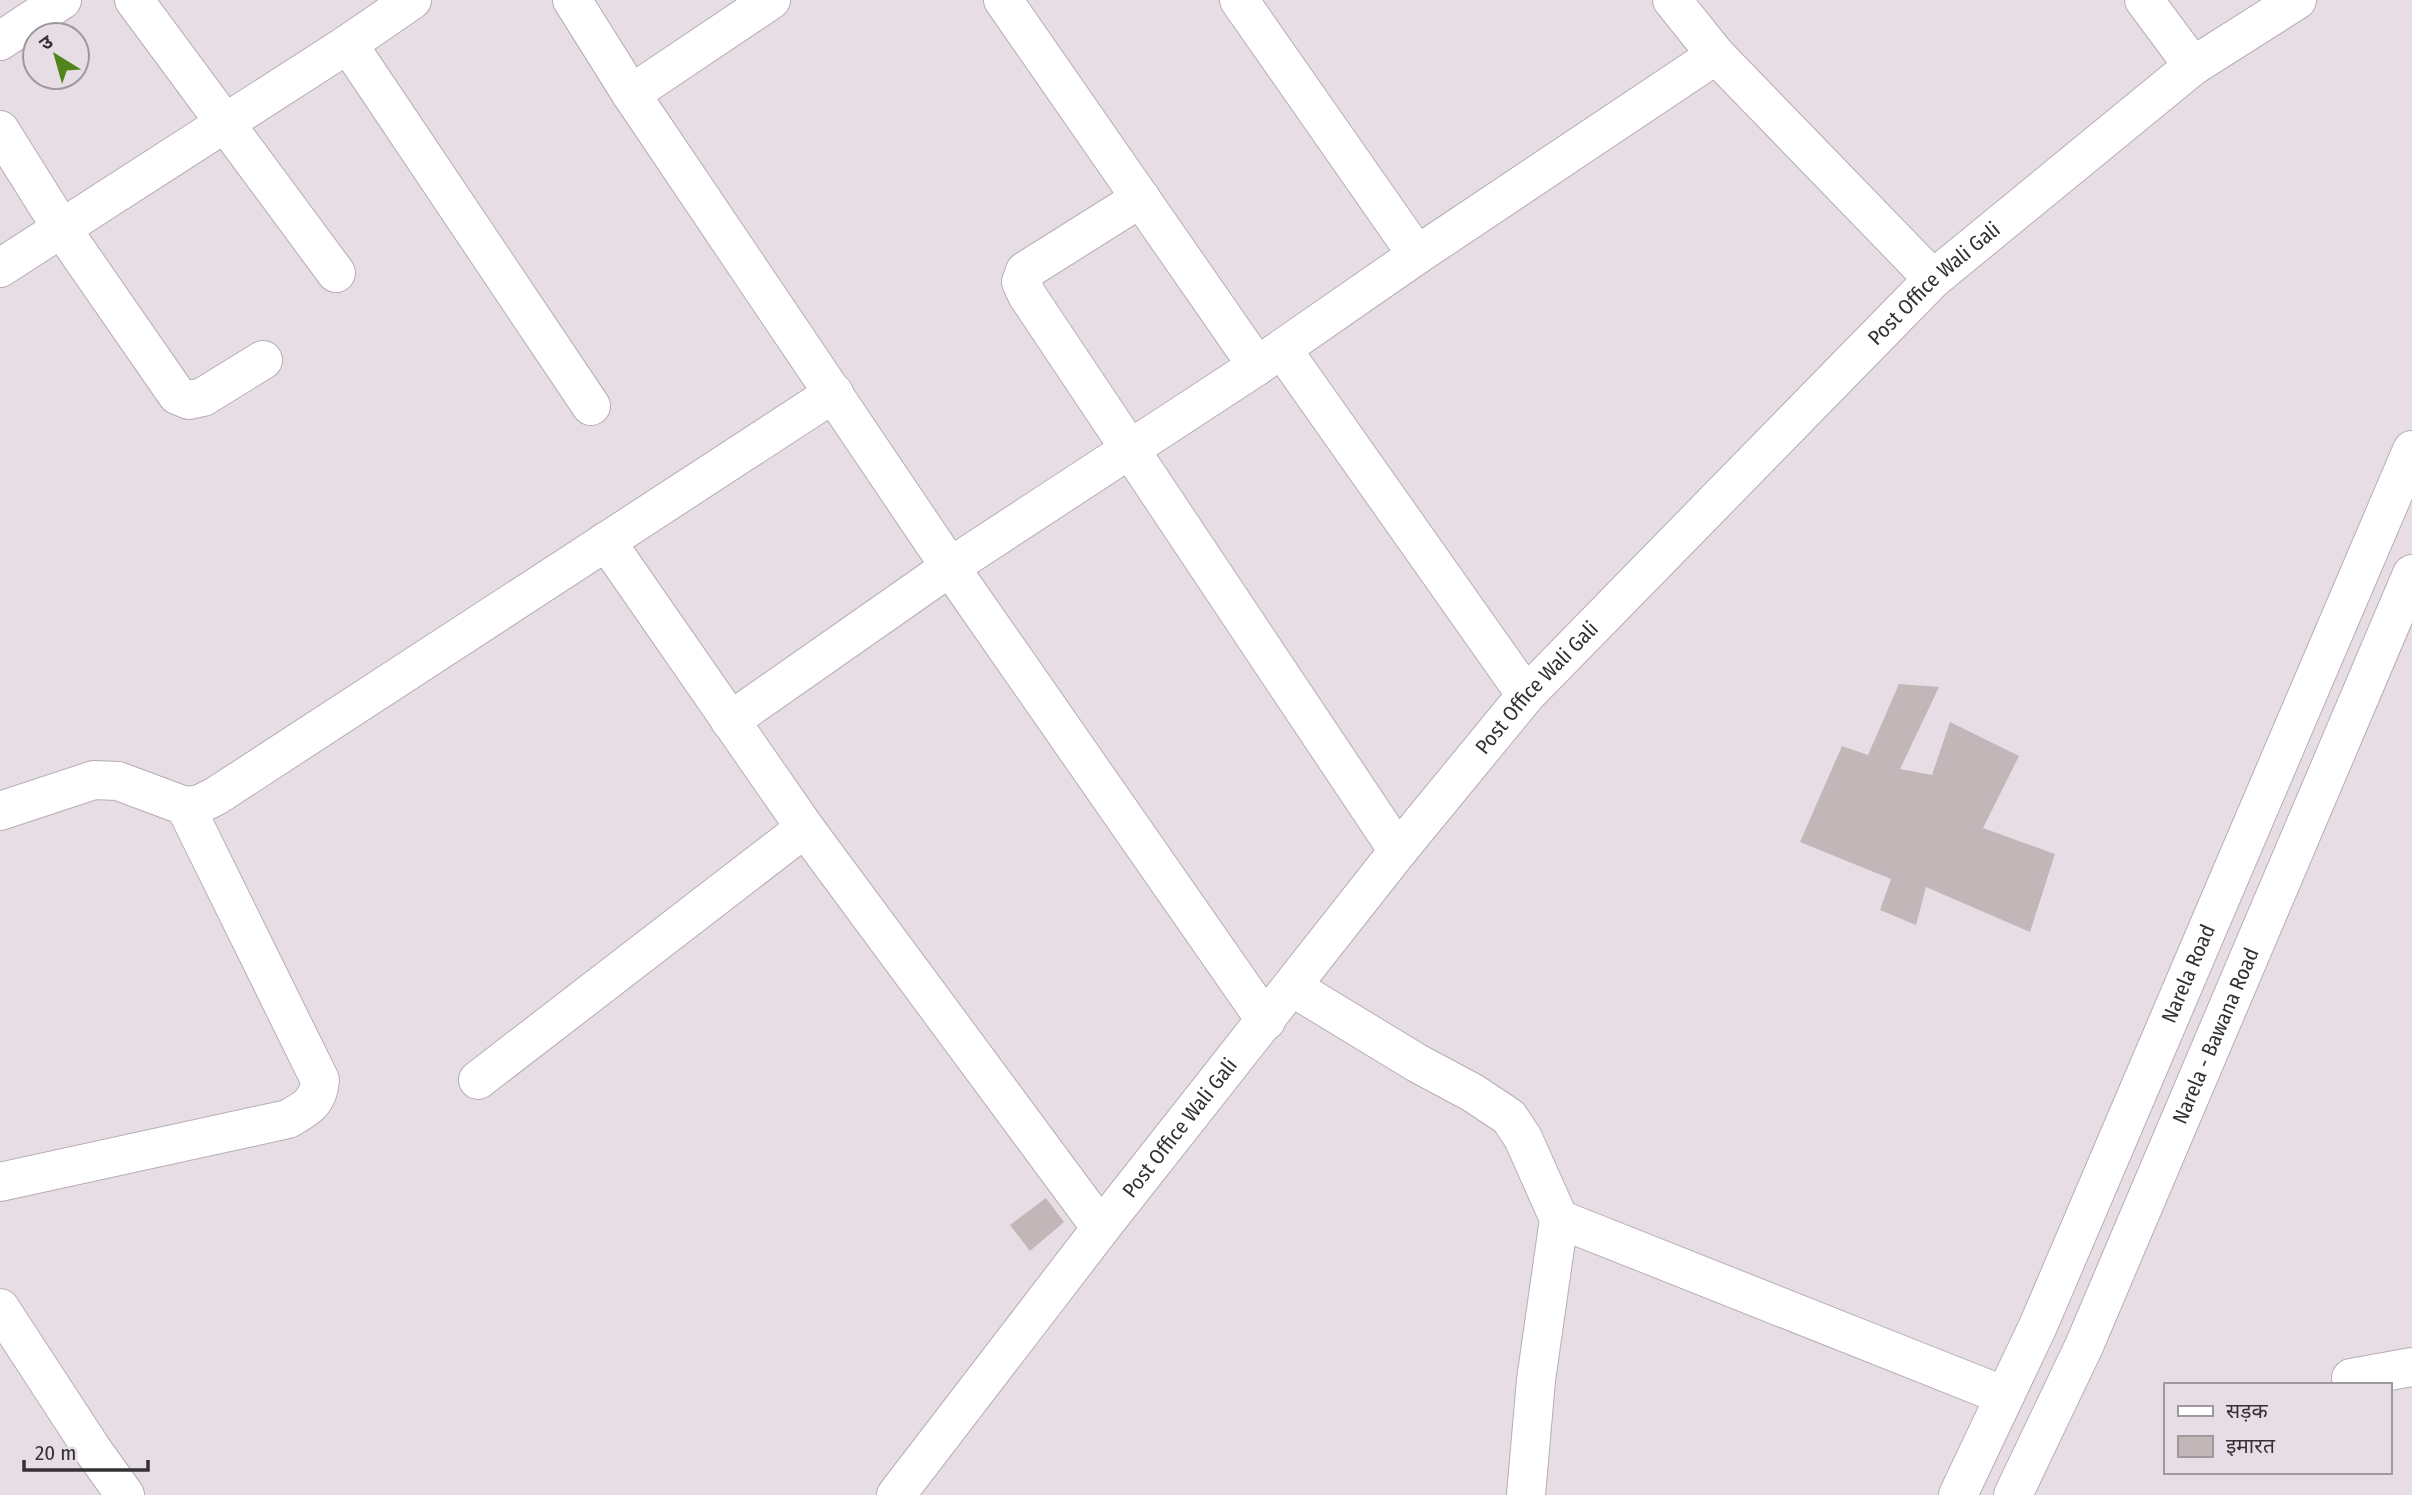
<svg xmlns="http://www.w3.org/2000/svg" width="2412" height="1495" viewBox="0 0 2412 1495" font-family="'Fira Sans Condensed','Noto Sans Devanagari',sans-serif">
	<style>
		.building { fill: #c3b6b8 }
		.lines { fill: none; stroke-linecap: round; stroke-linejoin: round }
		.street-casing { stroke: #b7adb4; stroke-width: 40 }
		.secondary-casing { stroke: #b7adb4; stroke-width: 40 }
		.street { stroke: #fff; stroke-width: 38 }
		.secondary { stroke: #fff; stroke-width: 38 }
		.labels { text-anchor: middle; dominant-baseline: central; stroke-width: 5; stroke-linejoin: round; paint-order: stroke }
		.street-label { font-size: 21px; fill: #343033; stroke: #e7dde4 }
	</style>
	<rect width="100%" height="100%" fill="#e7dde4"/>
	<!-- building -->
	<path class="building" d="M1899,684L1939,687L1900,769L1932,775L1950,722L2019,756L1983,828L2055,854L2030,932L1926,887L1916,925L1880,910L1891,879L1800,842L1842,746L1868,755Z
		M1046,1198L1064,1222L1030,1251L1010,1225Z"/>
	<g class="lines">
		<!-- street casing -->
		<g class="street-casing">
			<g id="street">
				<path d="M134,0L336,273"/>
				<path d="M572,0L631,94L950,567L1266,1021"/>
				<path d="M1003,0L1257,366"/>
				<path d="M1239,0L1417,255"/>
				<path d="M1672,0L1716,55"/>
				<path d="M2144,0L2193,66"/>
				<path d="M0,41L62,0"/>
				<path d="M348,44L591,406"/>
				<path d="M631,94L771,0"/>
				<path d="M0,130L62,229L177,395L189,400L203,397L263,360"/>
				<path d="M1141,198L1025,271L1021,282L1027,295L1398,851"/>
				<path d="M0,268L348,44L412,0"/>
				<path d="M1282,349L1526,695"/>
				<path d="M606,541L805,828L1101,1228"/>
				<path d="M730,721L950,567L1257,366L1417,255L1716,55L1933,279"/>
				<path d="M0,811L94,780L118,781L185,806L200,804L216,796L834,393"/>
				<path d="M1292,987L1417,1063L1473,1093L1509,1117L1523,1138L1559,1219L1536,1380L1526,1495"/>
				<path d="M478,1080L805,828"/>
				<path d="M0,1182L288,1119C307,1108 318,1103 320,1080L185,806"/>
				<path d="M1559,1219L2005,1396"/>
				<path d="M0,1308L92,1449L125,1495"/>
				<path d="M2351,1378L2412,1367"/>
				<path id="s1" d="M896,1495L1101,1228L1398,851L1526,695L1933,279L2193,66L2297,0"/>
			</g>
		</g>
		<!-- secondary casing -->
		<g class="secondary-casing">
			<g id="secondary">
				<path id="s2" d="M1958,1495L2038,1326L2412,450"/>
				<path id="s3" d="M2013,1495L2084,1346L2412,574"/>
			</g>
		</g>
		<!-- street -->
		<use href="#street" class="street"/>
		<!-- secondary -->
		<use href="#secondary" class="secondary"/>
	</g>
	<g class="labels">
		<!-- street labels -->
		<g class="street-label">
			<text stroke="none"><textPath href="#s1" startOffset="1598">Post Office Wali Gali</textPath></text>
			<text stroke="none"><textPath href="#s1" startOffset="1031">Post Office Wali Gali</textPath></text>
			<text stroke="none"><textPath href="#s2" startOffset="570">Narela Road</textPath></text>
			<text stroke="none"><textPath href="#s3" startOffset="502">Narela - Bawana Road</textPath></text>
			<text stroke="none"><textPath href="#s1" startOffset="464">Post Office Wali Gali</textPath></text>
		</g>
	</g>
	<!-- legend -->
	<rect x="2164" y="1383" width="228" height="91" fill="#e7dde4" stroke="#9f989d" stroke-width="2"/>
	<rect x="2178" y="1406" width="35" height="10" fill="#ffffff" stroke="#9f989d" stroke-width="2"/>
	<text x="2226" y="1418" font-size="21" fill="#343033">सड़क</text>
	<rect x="2178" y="1436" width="35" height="21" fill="#c3b6b8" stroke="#9f989d" stroke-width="2"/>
	<text x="2226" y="1453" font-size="21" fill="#343033">इमारत</text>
	<!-- north arrow -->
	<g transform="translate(56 56) rotate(323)"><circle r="33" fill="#e7dde4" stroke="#9f989d" stroke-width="2"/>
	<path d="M0-5L12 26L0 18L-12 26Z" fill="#51851c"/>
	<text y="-10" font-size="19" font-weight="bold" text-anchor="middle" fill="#343033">उ</text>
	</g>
	<!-- scale -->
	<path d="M24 1460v10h124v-10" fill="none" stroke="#343033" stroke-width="3.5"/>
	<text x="35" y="1460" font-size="21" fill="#343033" stroke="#e7dde4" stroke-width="5" paint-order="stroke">20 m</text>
</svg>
